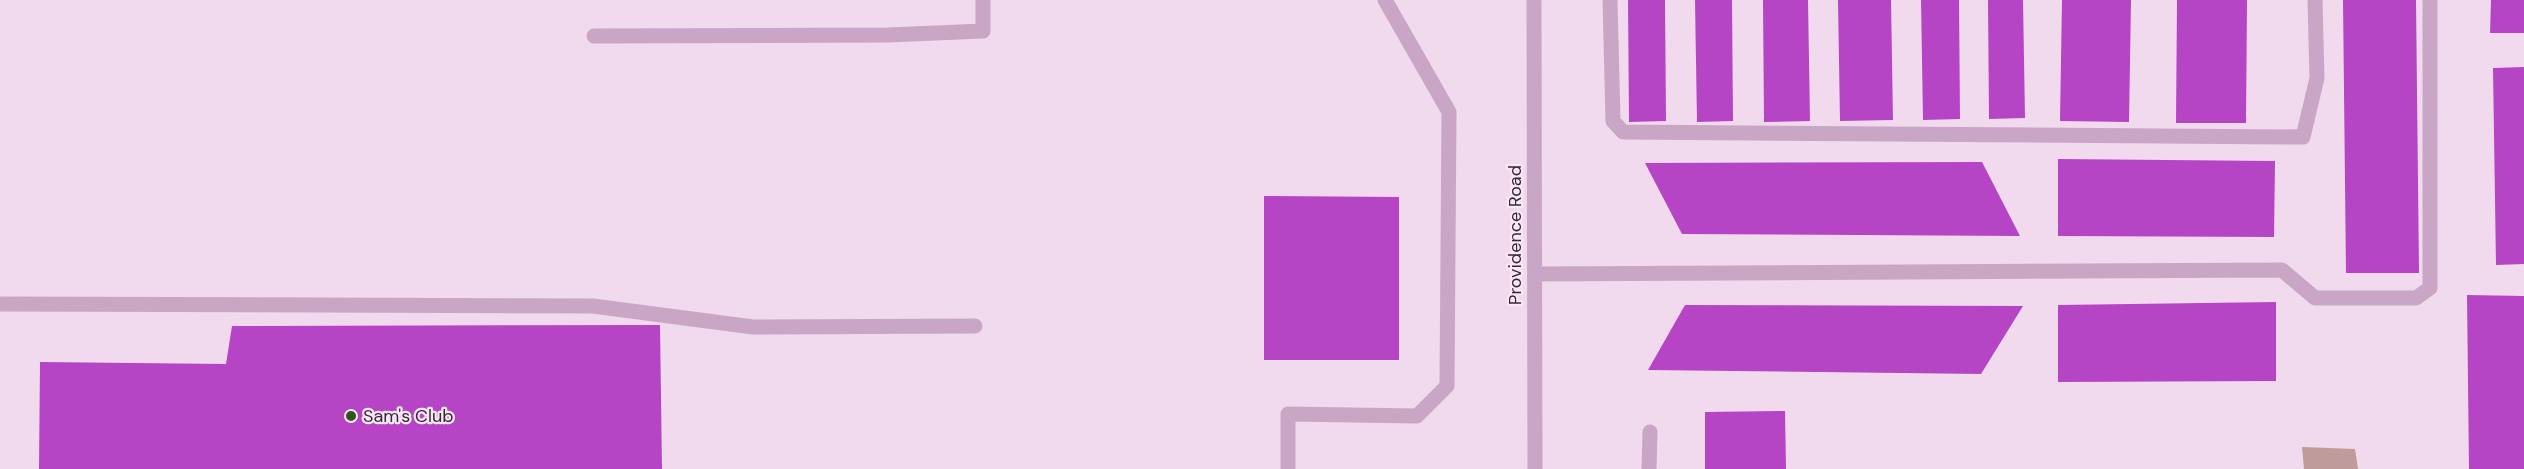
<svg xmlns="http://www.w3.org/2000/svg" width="2524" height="469" viewBox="0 0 2524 469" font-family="'DM Sans',sans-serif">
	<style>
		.green { fill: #c09b9c }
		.building { fill: #b545c4 }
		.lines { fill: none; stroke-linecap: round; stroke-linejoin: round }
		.minor { stroke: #c9a6c6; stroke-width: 15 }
		.poi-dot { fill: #2e561d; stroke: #f9e6f6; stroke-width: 2 }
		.labels { text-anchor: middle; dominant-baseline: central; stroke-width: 4.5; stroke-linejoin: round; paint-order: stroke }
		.street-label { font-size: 18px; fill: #352735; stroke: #f9e6f6 }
		.poi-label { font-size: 18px; fill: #352735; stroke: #f9e6f6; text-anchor: start }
	</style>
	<rect width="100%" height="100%" fill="#f1daed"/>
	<!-- green -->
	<path class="green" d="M2302,447L2355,449L2358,469H2304Z"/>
	<!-- building -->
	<path class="building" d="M1628,0H1665L1666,121L1629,122Z
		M1695,0H1732L1733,121L1697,122Z
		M1763,0H1808L1810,121L1764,122Z
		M1838,0H1891L1893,120L1840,121Z
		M1921,0H1959L1960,119L1923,120Z
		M1988,0H2023L2025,118L1989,119Z
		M2062,0H2131L2129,122L2060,121Z
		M2177,0H2247L2246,123H2176Z
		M2343,0H2416L2419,273H2346Z
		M2491,0H2524V33H2490Z
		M2524,67V264L2496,265L2493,68Z
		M2058,159L2275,161L2274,237L2058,236Z
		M1982,162L2020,236L1682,234L1645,163Z
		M1264,196L1399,197V360H1264Z
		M2467,295L2524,296V469H2469Z
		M2276,302V381L2058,382V305Z
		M1685,305L2023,306L1981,374L1648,370Z
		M660,325L662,469H39L40,362L226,364L232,326Z
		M1785,411L1786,469H1705V412Z"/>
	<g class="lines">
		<!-- minor -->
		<path class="minor" d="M1534,0L1535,469
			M1610,0L1613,121L1623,132L2303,137L2317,78L2315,0
			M594,36L888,35L983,31V0
			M1535,274L2282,270L2315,298H2416L2430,288V0
			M0,304L593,306L753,327L975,326
			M1288,469V414L1417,416L1447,386L1449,112L1385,0
			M1649,469L1650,432"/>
	</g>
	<!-- markers -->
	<circle class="poi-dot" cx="351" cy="416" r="6"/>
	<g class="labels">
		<!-- street labels -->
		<g class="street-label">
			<text transform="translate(1515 235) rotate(-90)">Providence Road</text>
		</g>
		<!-- poi labels -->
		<g class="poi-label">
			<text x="363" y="416">Sam's Club</text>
		</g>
	</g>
</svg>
